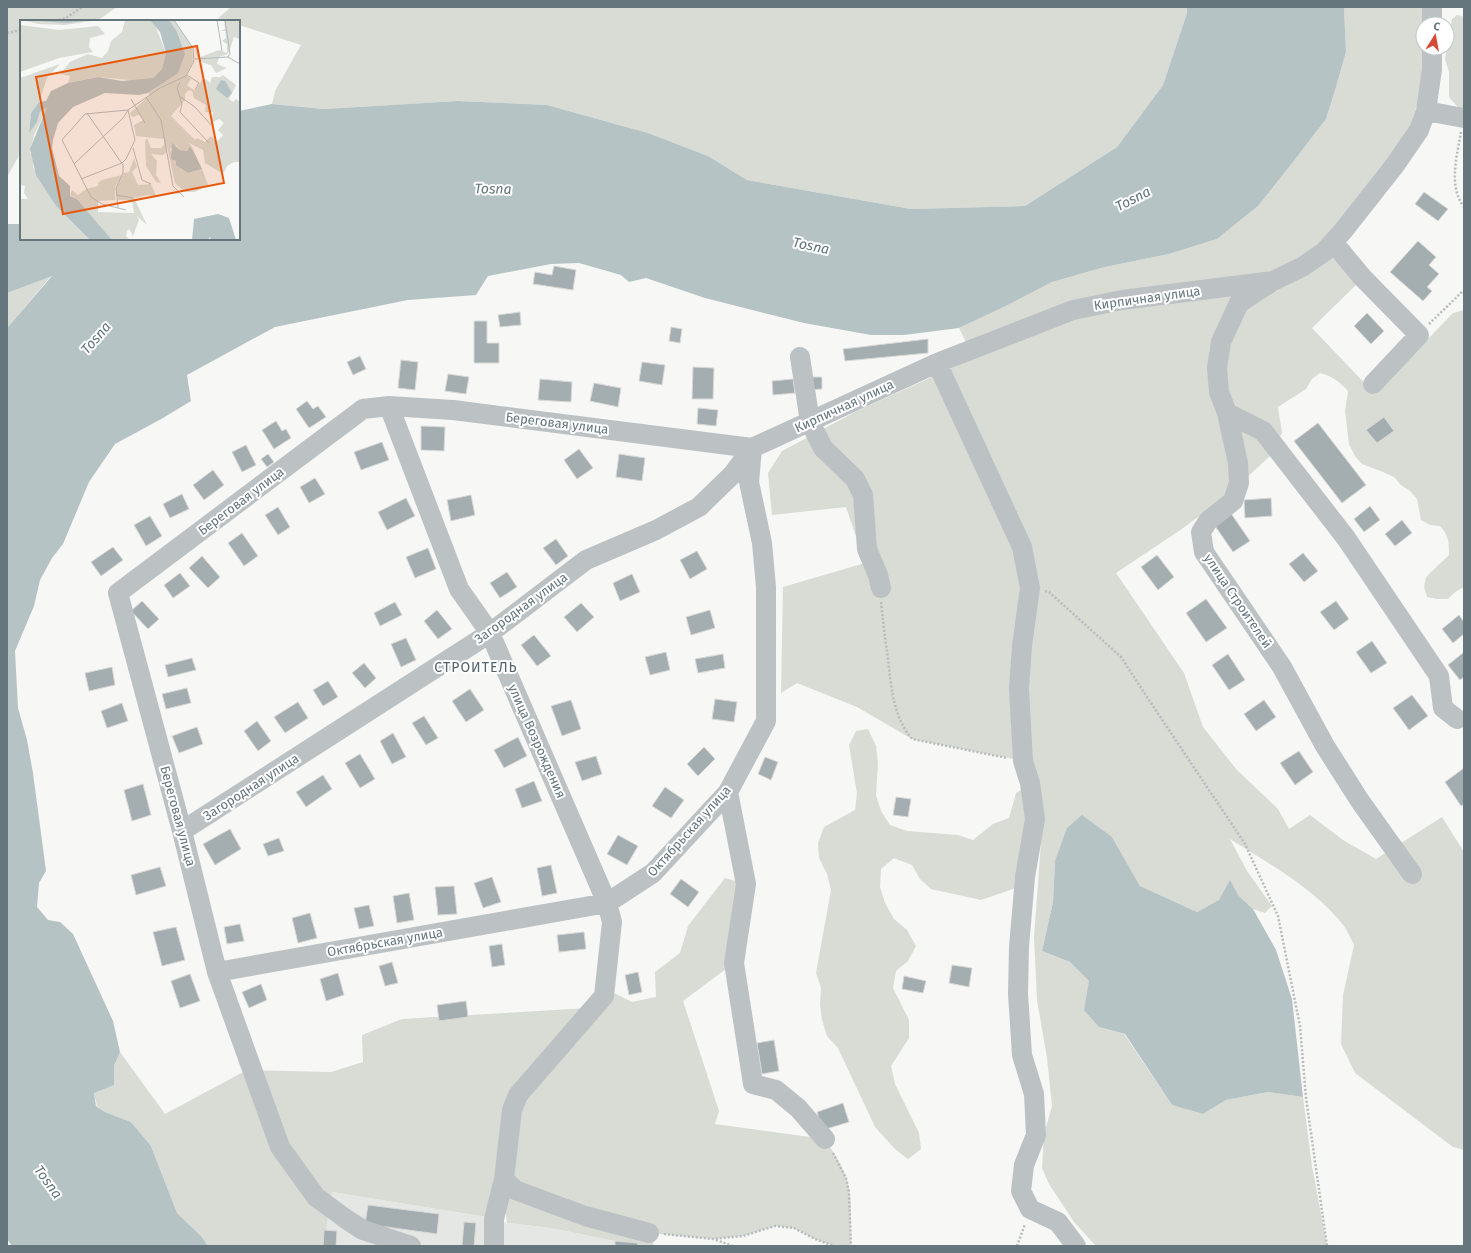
<svg xmlns="http://www.w3.org/2000/svg" width="1471" height="1253" viewBox="0 0 1471 1253" font-family="'Fira Sans',sans-serif">
	<style>
		.built { fill: #e5e7e5 }
		.green { fill: #d8dcd4 }
		.water { fill: #b5c3c5 }
		.building { fill: #a4aeb1; stroke: #d9d9d7 }
		.lines { fill: none; stroke-linecap: round; stroke-linejoin: round }
		.path { stroke: #b7bbbd; stroke-width: 2.5; stroke-dasharray: 2 2; stroke-linecap: butt }
		.minor { stroke: #bcc2c4; stroke-width: 20 }
		.labels { text-anchor: middle; dominant-baseline: central; stroke-width: 4; stroke-linejoin: round; paint-order: stroke }
		.street-label { font-size: 13px; fill: #65767d; stroke: #fff }
		.water-label { font-size: 14px; font-style: italic; fill: #607478; stroke: #fff }
		.neighbourhood-label { font-size: 14px; letter-spacing: 1px; fill: #566369; stroke: #fff }
		.inset-river { fill: none; stroke: #b5c3c5; stroke-width: 2 }
		.inset-road { fill: none; stroke: #b4bbbe; stroke-width: 1 }
		.view { fill: #e8590c; fill-opacity: 0.15; stroke: #e8590c; stroke-width: 2 }
		.inset-edge { fill: none; stroke: #65767d; stroke-width: 2 }
	</style>
	<rect width="100%" height="100%" fill="#f7f7f5"/>
	<!-- built -->
	<path class="built" d="M332,1192L487,1217L507,1223L551,1228L615,1241V1246H336L337,1231L325,1230Z"/>
	<!-- green -->
	<path class="green" d="M7,7H117L97,21H21V152L7,177Z
		M231,7H1187V13L1163,85L1117,147L1025,206L911,209L747,180L708,156L648,133L547,105L458,101L324,109L272,104L275,91L301,45L239,25V21H227L218,18Z
		M1344,7H1423L1422,90L1406,138L1326,237L1359,282L1312,328L1375,394L1453,313L1464,310V587L1455,592L1448,599H1437L1427,597L1424,587L1426,577L1449,555C1449,542 1449,536 1440,526L1430,525L1421,520L1417,499L1410,491L1401,485L1394,477L1383,472L1362,464L1355,456L1349,444L1345,411L1348,391C1339,381 1332,376 1320,373L1312,379L1306,389L1278,407L1282,433L1269,457L1228,495L1179,531L1116,573L1184,673L1203,727L1236,769L1278,809L1289,829L1310,815L1343,840L1376,859L1442,817L1464,852V1150L1453,1147L1355,1073L1341,1044L1343,995L1354,945C1351,939 1348,932 1344,926C1317,890 1268,863 1230,839L1247,871L1272,906L1265,913L1253,909L1238,895L1220,900L1197,912L1140,886L1112,837L1055,861L1053,902L1042,951L1070,962L1089,981L1099,1027L1124,1034L1172,1105L1203,1114L1226,1100L1268,1092L1303,1097L1312,1166L1327,1246H1096L1074,1222L1049,1184L1042,1168L1044,1134L1052,1106L1047,1058L1037,1000L1034,937L1043,816L1023,761L912,739L857,707L797,683L781,693L783,587L865,563L846,507L772,515L768,473L782,451L857,411L974,358L959,328L1004,307L1052,282L1105,267L1169,254L1217,239L1258,206L1293,162L1326,119L1336,87L1346,52Z
		M1457,15L1462,16L1464,18V110L1457,106L1449,97V72L1445,59L1452,19Z
		M52,275L7,328V293Z
		M868,729L876,746L878,762L876,795L881,811L890,825L907,831L958,835L973,840L993,824L1009,818L1016,793L1029,785L1022,886L981,900L931,889L920,879L912,865L894,858L881,869L880,887L885,903L894,919L907,930L916,946L908,961L896,971L893,988L909,1020V1038L891,1066L895,1084L919,1133L921,1149L908,1159L895,1149L875,1127L838,1048L827,1036L822,1020L820,1005L821,988L816,973L831,890L827,874L819,858L818,843L824,827L855,810L857,793L849,745L856,731Z
		M725,878L746,884L734,963L683,1001L719,1111L715,1124L825,1139C832,1151 841,1163 846,1177C853,1197 850,1225 851,1246H834L815,1239L794,1228L775,1226L743,1236L713,1239L650,1233L654,1246H638V1243L615,1241L551,1228L507,1223C506,1215 505,1208 508,1200C512,1192 515,1192 514,1182L517,1110L610,991L632,1002L656,997L655,972L680,953L688,926Z
		M589,1008L508,1101L487,1217L332,1192L323,1246H208L202,1237L177,1213L151,1146L131,1122L105,1112L97,1106L94,1093L114,1084V1066L120,1052L165,1114L247,1070L331,1072L363,1062L362,1035L402,1019Z"/>
	<!-- water -->
	<path class="water" d="M1187,7H1344L1346,52L1336,87L1326,119L1293,162L1258,206L1217,239L1169,254L1105,267L1052,282L1004,307L959,328L904,335H871L804,323L705,298L646,278L629,282L621,275L579,263L551,264L488,276L476,295L408,300L275,327L187,375L191,401L163,418L115,444L89,482L63,544L52,558L40,580L34,606L15,651L18,708L27,740L33,773L46,871L39,883L37,907L48,920L60,922L73,934L113,1021L120,1052L114,1066V1085L94,1093L96,1106L105,1112L131,1122L151,1146L177,1213L202,1237L208,1246H12L7,1239V328L52,276L7,293V224H21V239H239V111L272,104L324,109L458,101L547,105L648,133L708,156L747,180L911,209L1025,206L1117,147L1163,85L1187,13Z
		M1082,815L1112,837L1140,886L1197,912L1219,900L1230,880L1238,895L1253,909L1276,950L1292,999L1303,1097L1268,1092L1226,1100L1203,1114L1172,1105L1125,1034L1099,1027L1084,1010L1089,981L1070,962L1042,951L1053,902L1055,861L1067,828Z"/>
	<!-- building -->
	<path class="building" d="M1424,192L1448,209L1438,221L1415,204Z
		M1418,241L1436,257L1429,265L1439,274L1427,287L1432,291L1423,301L1390,272Z
		M554,266L576,270L573,290L533,284L535,272L552,275Z
		M520,312L521,325L500,327L498,315Z
		M1367,313L1384,331L1371,344L1354,326Z
		M474,321H487V343H499V363H474Z
		M671,327L682,329L680,343L669,341Z
		M928,339V353L845,361L843,349Z
		M360,356L366,369L353,375L347,362Z
		M401,360L418,362L415,390L398,388Z
		M642,362L665,365L662,385L639,381Z
		M693,367L714,368L713,399H692Z
		M448,374L469,377L466,394L445,391Z
		M807,377H822V389L808,390Z
		M540,379L572,382L571,402L538,400Z
		M793,379L795,393L773,395L772,381Z
		M594,383L621,388L618,407L590,401Z
		M307,401L313,409L318,406L326,417L309,428L296,409Z
		M698,408L718,410L716,426L697,424Z
		M1384,417L1394,431L1377,443L1366,430Z
		M276,421L282,431L286,429L291,438L274,449L262,430Z
		M1318,423L1366,485L1342,503L1294,441Z
		M421,426L445,427L444,451L421,450Z
		M382,442L389,460L361,470L354,452Z
		M246,445L256,465L242,472L232,452Z
		M579,449L593,468L577,479L564,460Z
		M268,454L274,462L267,467L261,459Z
		M619,454L645,458L642,481L616,477Z
		M213,470L224,485L204,500L193,485Z
		M315,478L325,494L309,503L300,487Z
		M182,494L189,509L170,518L163,504Z
		M471,495L475,515L451,521L447,500Z
		M406,498L415,516L387,530L378,512Z
		M1271,498L1272,516L1245,518L1244,500Z
		M1370,506L1380,520L1364,532L1354,519Z
		M278,507L290,527L278,535L265,515Z
		M1228,509L1250,541L1233,552L1211,520Z
		M150,516L162,536L146,546L134,525Z
		M1402,520L1412,533L1395,546L1385,534Z
		M242,533L258,556L244,566L228,543Z
		M556,539L568,556L556,565L543,548Z
		M113,547L123,560L101,576L91,562Z
		M428,548L436,569L415,578L406,557Z
		M697,551L707,569L690,579L680,560Z
		M1303,553L1318,571L1304,582L1289,564Z
		M1157,555L1174,577L1158,590L1141,567Z
		M202,556L220,577L208,588L189,568Z
		M507,572L517,587L500,598L490,583Z
		M180,573L190,586L173,598L164,585Z
		M632,574L640,592L620,601L613,583Z
		M1206,599L1227,628L1206,642L1186,613Z
		M142,601L159,619L148,629L131,611Z
		M1336,601L1349,619L1334,630L1320,612Z
		M395,602L402,615L380,626L374,613Z
		M581,603L594,617L577,632L564,617Z
		M437,610L452,629L438,639L424,621Z
		M710,610L715,628L691,635L686,617Z
		M1459,615L1464,622V634L1453,643L1442,629Z
		M534,635L551,656L537,666L521,645Z
		M406,638L416,660L401,667L391,644Z
		M1372,641L1387,663L1371,673L1356,652Z
		M666,652L670,670L650,675L645,657Z
		M1464,652V677L1460,680L1448,665Z
		M723,654L725,668L698,673L695,659Z
		M1228,654L1245,680L1229,690L1212,665Z
		M192,658L196,670L168,677L165,665Z
		M364,663L376,678L365,688L352,673Z
		M112,667L115,685L89,691L85,673Z
		M328,681L338,697L323,706L313,690Z
		M187,688L191,703L166,709L162,694Z
		M470,689L484,710L466,722L452,701Z
		M1412,695L1428,716L1409,730L1393,708Z
		M715,699L737,702L734,722L712,719Z
		M571,700L581,729L562,736L551,706Z
		M1264,700L1276,717L1256,731L1244,714Z
		M298,702L308,718L285,733L274,717Z
		M122,703L128,721L107,728L101,711Z
		M424,716L438,738L426,745L412,723Z
		M257,721L271,741L258,751L244,731Z
		M197,727L203,744L179,753L172,736Z
		M393,733L406,757L392,764L380,741Z
		M518,737L527,756L504,768L494,750Z
		M704,747L715,759L698,776L687,764Z
		M1299,751L1313,772L1295,785L1280,763Z
		M360,754L375,779L360,788L345,763Z
		M596,756L602,774L582,781L575,762Z
		M765,757L778,762L771,780L758,774Z
		M1464,768V804L1461,806L1445,782Z
		M323,775L332,789L306,807L296,792Z
		M534,781L542,801L522,808L515,789Z
		M143,784L151,815L132,821L124,790Z
		M665,787L684,800L671,818L652,806Z
		M896,797L911,799L908,817L893,815Z
		M230,829L241,849L215,865L203,844Z
		M618,835L638,846L627,865L607,854Z
		M279,838L284,851L268,856L263,844Z
		M551,865L557,893L542,896L537,868Z
		M160,867L166,886L136,895L131,875Z
		M492,877L501,902L483,908L474,883Z
		M681,879L699,892L688,907L670,894Z
		M454,886L457,914L438,915L435,887Z
		M409,893L414,920L397,923L393,896Z
		M369,905L374,926L359,929L354,908Z
		M310,913L317,938L298,943L292,918Z
		M240,924L244,941L227,944L224,927Z
		M176,927L185,960L162,966L153,932Z
		M584,932L586,949L559,952L557,935Z
		M502,944L505,965L492,967L489,946Z
		M392,962L398,983L385,986L379,966Z
		M952,965L972,968L969,987L949,983Z
		M638,972L642,992L629,995L625,975Z
		M338,973L344,995L326,1001L320,979Z
		M190,974L200,1001L180,1008L171,981Z
		M904,976L926,981L923,993L902,989Z
		M261,984L267,1000L249,1008L242,992Z
		M466,1001L468,1017L439,1021L437,1005Z
		M774,1040L779,1071L762,1074L757,1043Z
		M843,1103L849,1122L823,1130L817,1112Z
		M368,1205L439,1214L437,1234L365,1224Z
		M464,1222L476,1223L474,1246H462Z
		M324,1230L337,1231L336,1246H323Z
		M615,1241L638,1243V1246H615Z"/>
	<g class="lines">
		<!-- path -->
		<path class="path" d="M55,21L66,18L82,7
			M7,33L21,30
			M1461,132C1457,156 1448,186 1464,207
			M1429,324L1464,290
			M1045,591L1049,592L1121,657L1143,691L1245,844L1278,916L1300,1026L1306,1098L1327,1246
			M881,602C883,621 885,639 888,658C891,687 893,716 912,739L1007,758
			M833,1153L846,1178L849,1192L851,1246
			M664,1234L713,1239L743,1236L775,1226L794,1228L815,1239L834,1246
			M716,1240L733,1246
			M1017,1246L1025,1224"/>
		<!-- minor -->
		<path class="minor" d="M1432,7V24
			M1426,111L1464,118
			M1333,242L1362,277L1419,335L1373,384
			M1270,283L1239,303L1221,342L1217,368L1219,392L1227,413L1238,463L1239,483L1233,501L1208,521L1201,532L1204,552L1282,667L1325,746L1360,801L1412,874
			M800,357L810,422L823,448L855,479L863,495L867,549L878,575L881,588
			M937,363L1022,547L1030,588L1022,646L1019,688L1023,761L1030,783L1035,819L1025,877L1019,947L1018,994L1022,1055L1034,1094L1036,1135L1024,1165L1021,1191L1030,1209L1058,1222L1076,1246
			M389,406L459,589L490,633L607,903L612,922L604,996L518,1095L512,1110L504,1179L494,1219V1246
			M1227,413L1263,431L1346,538L1439,676L1443,708L1457,719
			M728,792L746,884L734,963L753,1084L776,1090L798,1108L825,1139
			M182,831L490,633L586,560L656,530L699,507L733,474L752,448L937,363L1073,310L1122,300L1273,281L1302,267L1324,252L1343,231L1395,165L1419,130L1426,111L1432,69V48
			M217,972L607,903L653,873L728,792L766,721V587L762,543L749,482L752,448
			M504,1179L515,1190L585,1216L649,1233
			M411,1246L363,1230L346,1219L316,1197L280,1147L217,972L182,831L118,593L363,409L389,406L453,410L752,448"/>
	</g>
	<g class="labels">
		<!-- street labels -->
		<g class="street-label">
			<text transform="translate(1147 298) rotate(-8)">Кирпичная улица</text>
			<text transform="translate(844 406) rotate(-25)">Кирпичная улица</text>
			<text transform="translate(557 423) rotate(7)">Береговая улица</text>
			<text transform="translate(241 501) rotate(-37)">Береговая улица</text>
			<text transform="translate(1238 601) rotate(56)">улица Строителей</text>
			<text transform="translate(521 608) rotate(-36)">Загородная улица</text>
			<text transform="translate(537 741) rotate(66)">улица Возрождения</text>
			<text transform="translate(251 787) rotate(-33)">Загородная улица</text>
			<text transform="translate(178 816) rotate(75)">Береговая улица</text>
			<text transform="translate(689 831) rotate(-48)">Октябрьская улица</text>
			<text transform="translate(385 942) rotate(-10)">Октябрьская улица</text>
		</g>
		<!-- water labels -->
		<g class="water-label">
			<text transform="translate(493 189) rotate(1)">Tosna</text>
			<text transform="translate(1133 199) rotate(-27)">Tosna</text>
			<text transform="translate(811 246) rotate(12)">Tosna</text>
			<text transform="translate(96 338) rotate(-49)">Tosna</text>
			<text transform="translate(48 1182) rotate(54)">Tosna</text>
		</g>
		<!-- neighbourhood labels -->
		<g class="neighbourhood-label">
			<text x="476" y="667">СТРОИТЕЛЬ</text>
		</g>
	</g>
	<!-- overview -->
	<g transform="translate(20 20)">
		<rect width="220" height="220" fill="#f7f7f5"/>
		<path d="M1,0H77L45,5L19,4ZM105,0H130L135,5L146,33L142,49L133,58L120,61L78,57L48,63L50,56L40,54L50,42L68,34L82,38L88,31L91,21L102,12ZM149,0H154L172,26L173,42L166,55L171,59L167,65L175,71L182,60L186,59L190,63L192,57H200L203,55L216,65L209,79L213,82L216,79L220,82V146L219,142H214L207,146L204,152H200L185,143L183,130L169,123L174,130L170,128L167,131L160,130L156,125L150,129L154,140L168,153L182,149L188,165L175,172H165L155,163L146,122L147,132L143,135L131,134L137,141L136,155L141,163L136,162L126,146L125,121L127,118L131,128H141L144,125V119L116,116L114,105L123,100L119,95L112,97L110,93L130,75L128,73L143,63L156,10ZM169,70L172,71L174,78L186,85L185,92H193L191,103L199,99L204,103L198,110L203,115L197,122L191,116L185,122L177,118L175,120L151,96L165,80V74ZM204,0H220V19L214,17L208,34L199,37L197,44L207,48L196,53L191,45L184,43L177,37L175,28L178,29L180,37L199,30L207,33V24L202,21L206,18L205,11H201L205,9ZM0,5L39,10L78,6L85,14L70,18L69,27L73,32L39,38L0,52ZM40,44L27,58L19,82L11,93L9,112L17,102L20,92L28,86L14,115L10,133L14,136L13,147L36,186L70,220H0V179H8L4,173L5,166L0,165V58ZM114,138L117,147L112,152L118,165L131,164L136,176L127,175L114,178L127,205L117,196L119,200L113,216L109,209L107,211L106,216L110,220H92L57,179L50,175L52,170L58,175L66,169L78,166V163L82,160L102,155L95,167V180L78,181V192L114,193L112,180H98L96,168L104,153L109,152Z" fill="#d8dcd4" fill-rule="evenodd"/>
		<path d="M130,0H149L156,10L165,34L158,53L128,73L119,75L85,73L53,87L38,103L33,120L32,128L39,156L50,166V176L57,179L92,220H70L36,186L16,155L10,129L27,87L20,92L17,102L9,113L11,93L19,82L26,81L31,71L48,63L78,57L102,61L133,58L142,49L146,33L140,12ZM201,60L205,61L212,73L207,78L196,69ZM152,123L160,130L167,131L170,127L173,130L182,149L168,153L156,145V141L151,139ZM198,194L209,198L216,220H191L190,217L188,220H172L174,199Z" fill="#b5c3c5"/>
		<path class="inset-river" d="M18,0L46,2L64,0"/>
		<path class="inset-road" d="M197,0L202,31M205,0L210,34L208,37M175,39L208,37L220,44M167,55L179,63L175,70M160,62L157,68L162,84L160,92L189,123M159,76L175,87L191,105M126,77L141,100L153,166L164,177M111,79L125,103M67,93L103,145V153L96,168L98,188M113,128L122,160L131,164M54,144L103,98L108,90L140,68L166,56L174,41L173,28L154,0M61,159L102,143L106,139L115,120L108,90M96,175L113,178M106,190L82,184L71,177L42,120L65,94L108,90"/>
		<path class="view" d="M177,26L204,163L43,194L16,57Z"/>
		<rect width="220" height="220" class="inset-edge"/>
	</g>
	<!-- border -->
	<rect width="1471" height="1253" fill="none" stroke="#65767d" stroke-width="16"/>
	<!-- north arrow -->
	<g transform="translate(1435 36) rotate(11)"><circle r="19" fill="#ffffff" stroke="#c1c8cb"/>
	<path d="M0-3L7 15L0 10L-7 15Z" fill="#d44938"/>
	<text y="-6" font-size="11" font-weight="bold" text-anchor="middle" fill="#65767d">С</text>
	</g>
</svg>
